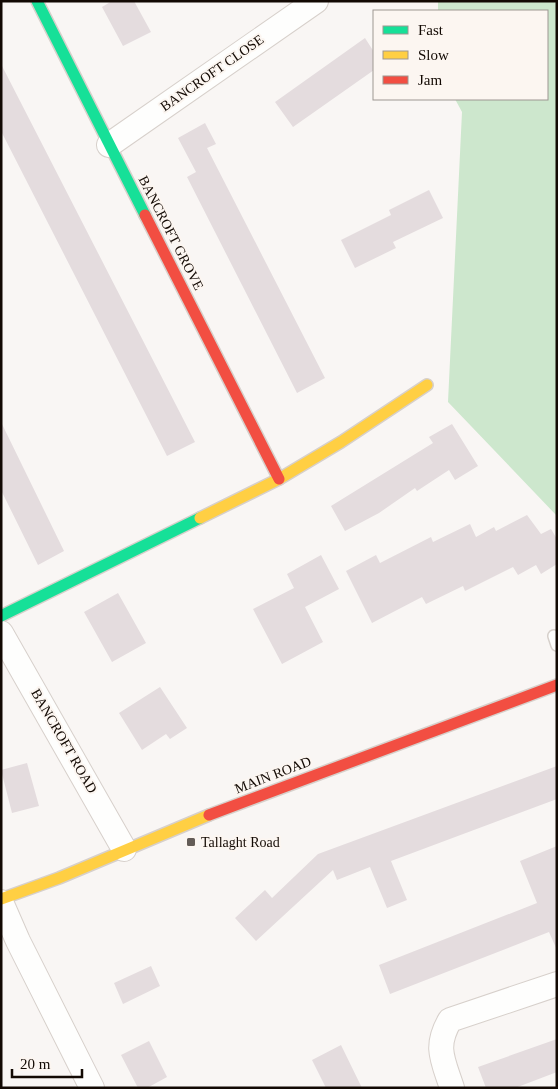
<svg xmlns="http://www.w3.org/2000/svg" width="558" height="1089" viewBox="0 0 558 1089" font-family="'Times New Roman',serif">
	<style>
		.green { fill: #cde7cd }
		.building { fill: #e4dcde }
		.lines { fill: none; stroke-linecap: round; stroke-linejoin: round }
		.lane-casing { stroke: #d7d0cb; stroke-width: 14 }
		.street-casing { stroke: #d7d0cb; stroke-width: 26 }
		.fast-casing { stroke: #d7d0cb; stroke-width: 14 }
		.slow-casing { stroke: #d7d0cb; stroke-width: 14 }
		.jam-casing { stroke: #d7d0cb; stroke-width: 14 }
		.lane { stroke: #fefefd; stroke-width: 11 }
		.street { stroke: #fefefd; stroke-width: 24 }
		.fast { stroke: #16e098; stroke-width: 11 }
		.slow { stroke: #ffcf43; stroke-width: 11 }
		.jam { stroke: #f24e42; stroke-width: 11 }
		.poi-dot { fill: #635c57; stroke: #fcf6f1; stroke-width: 2 }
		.labels { text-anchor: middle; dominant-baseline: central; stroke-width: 4; stroke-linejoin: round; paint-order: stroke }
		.street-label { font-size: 14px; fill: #120903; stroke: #fcf6f1 }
		.poi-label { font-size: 14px; fill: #120903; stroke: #fcf6f1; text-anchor: start }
	</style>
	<rect width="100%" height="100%" fill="#f9f6f4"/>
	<!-- green -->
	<path class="green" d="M438,1H557V516L448,402L462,112L455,99H547V11H438Z"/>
	<!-- building -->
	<path class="building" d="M112,1H134L151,32L123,46L102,7Z
		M365,38L374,52V70L293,127L275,102Z
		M1,64L195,442L167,456L1,131Z
		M205,123L216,144L207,148L325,378L297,393L187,177L196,172L178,138Z
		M429,190L443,218L393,242L396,248L355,268L341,240L391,215L389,210Z
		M1,422L64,551L38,565L1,490Z
		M452,424L478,466L455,480L449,470L417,491L415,488L379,513L345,531L331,506L433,443L429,437Z
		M527,515L541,534L551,529L557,539V564L541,574L536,565L518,575L513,567L465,591L463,586L426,604L422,597L372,623L346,571L376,555L380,563L431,537L433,542L470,524L476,537L494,527L496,531Z
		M321,555L339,589L305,607L323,642L282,664L253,609L294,588L287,574Z
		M118,593L146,643L112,662L84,612Z
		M160,687L187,728L170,739L166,734L142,750L119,713Z
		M27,763L39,806L12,813L1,770Z
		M557,766V799L391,861L407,900L387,908L370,867L337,880L333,870L256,941L235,918L265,890L272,898L318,854Z
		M557,846V950L549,932L390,994L379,965L537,903L520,861Z
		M151,966L160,986L123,1004L114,983Z
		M557,1039V1072L515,1088H486L478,1067Z
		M149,1041L167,1077L147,1088H138L121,1055Z
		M341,1045L362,1088H326L312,1060Z"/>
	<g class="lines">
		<!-- lane casing -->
		<g class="lane-casing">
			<path id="lane" d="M554,636L557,645"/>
		</g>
		<!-- street casing -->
		<g class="street-casing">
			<path id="street" d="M109,145L316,1
				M1,633L124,849
				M1,902L18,941L92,1088
				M452,1088C443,1060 434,1047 450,1020L557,984"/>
		</g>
		<!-- fast casing -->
		<g class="fast-casing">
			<path id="fast" d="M37,1L145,215
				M1,616L200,518"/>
		</g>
		<!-- slow casing -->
		<g class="slow-casing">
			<path id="slow" d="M200,518L279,479L341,442L427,385
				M1,899L59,878L209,815"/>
		</g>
		<!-- jam casing -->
		<g class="jam-casing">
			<path id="jam" d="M145,215L279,479
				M209,815L557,685"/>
		</g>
		<!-- lane -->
		<use href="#lane" class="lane"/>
		<!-- street -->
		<use href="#street" class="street"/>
		<!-- fast -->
		<use href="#fast" class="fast"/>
		<!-- slow -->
		<use href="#slow" class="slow"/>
		<!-- jam -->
		<use href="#jam" class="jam"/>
	</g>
	<!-- markers -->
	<rect class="poi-dot" x="186" y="837" width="10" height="10" rx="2.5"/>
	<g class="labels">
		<!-- street labels -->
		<g class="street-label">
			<text transform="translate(212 73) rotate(-35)">BANCROFT CLOSE</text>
			<text transform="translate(171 233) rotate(63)">BANCROFT GROVE</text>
			<text transform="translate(64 741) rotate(60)">BANCROFT ROAD</text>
			<text transform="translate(273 775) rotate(-21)">MAIN ROAD</text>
		</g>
		<!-- poi labels -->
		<g class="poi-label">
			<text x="201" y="842">Tallaght Road</text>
		</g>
	</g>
	<!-- border -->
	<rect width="558" height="1089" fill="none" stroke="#120903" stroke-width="5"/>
	<!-- legend -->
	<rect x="373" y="10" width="175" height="90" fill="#fcf6f1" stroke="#9e9792"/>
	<rect x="383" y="26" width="25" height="8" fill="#16e098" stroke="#9e9792"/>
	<text x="418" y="35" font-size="15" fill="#120903">Fast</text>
	<rect x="383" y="51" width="25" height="8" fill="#ffcf43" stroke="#9e9792"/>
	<text x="418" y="60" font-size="15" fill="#120903">Slow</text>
	<rect x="383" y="76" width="25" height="8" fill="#f24e42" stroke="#9e9792"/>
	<text x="418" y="85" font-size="15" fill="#120903">Jam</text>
	<!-- scale -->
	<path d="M12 1069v8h70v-8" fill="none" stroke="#120903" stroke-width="2.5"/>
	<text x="20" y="1069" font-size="15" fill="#120903" stroke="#fcf6f1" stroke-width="4" paint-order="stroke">20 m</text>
</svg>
